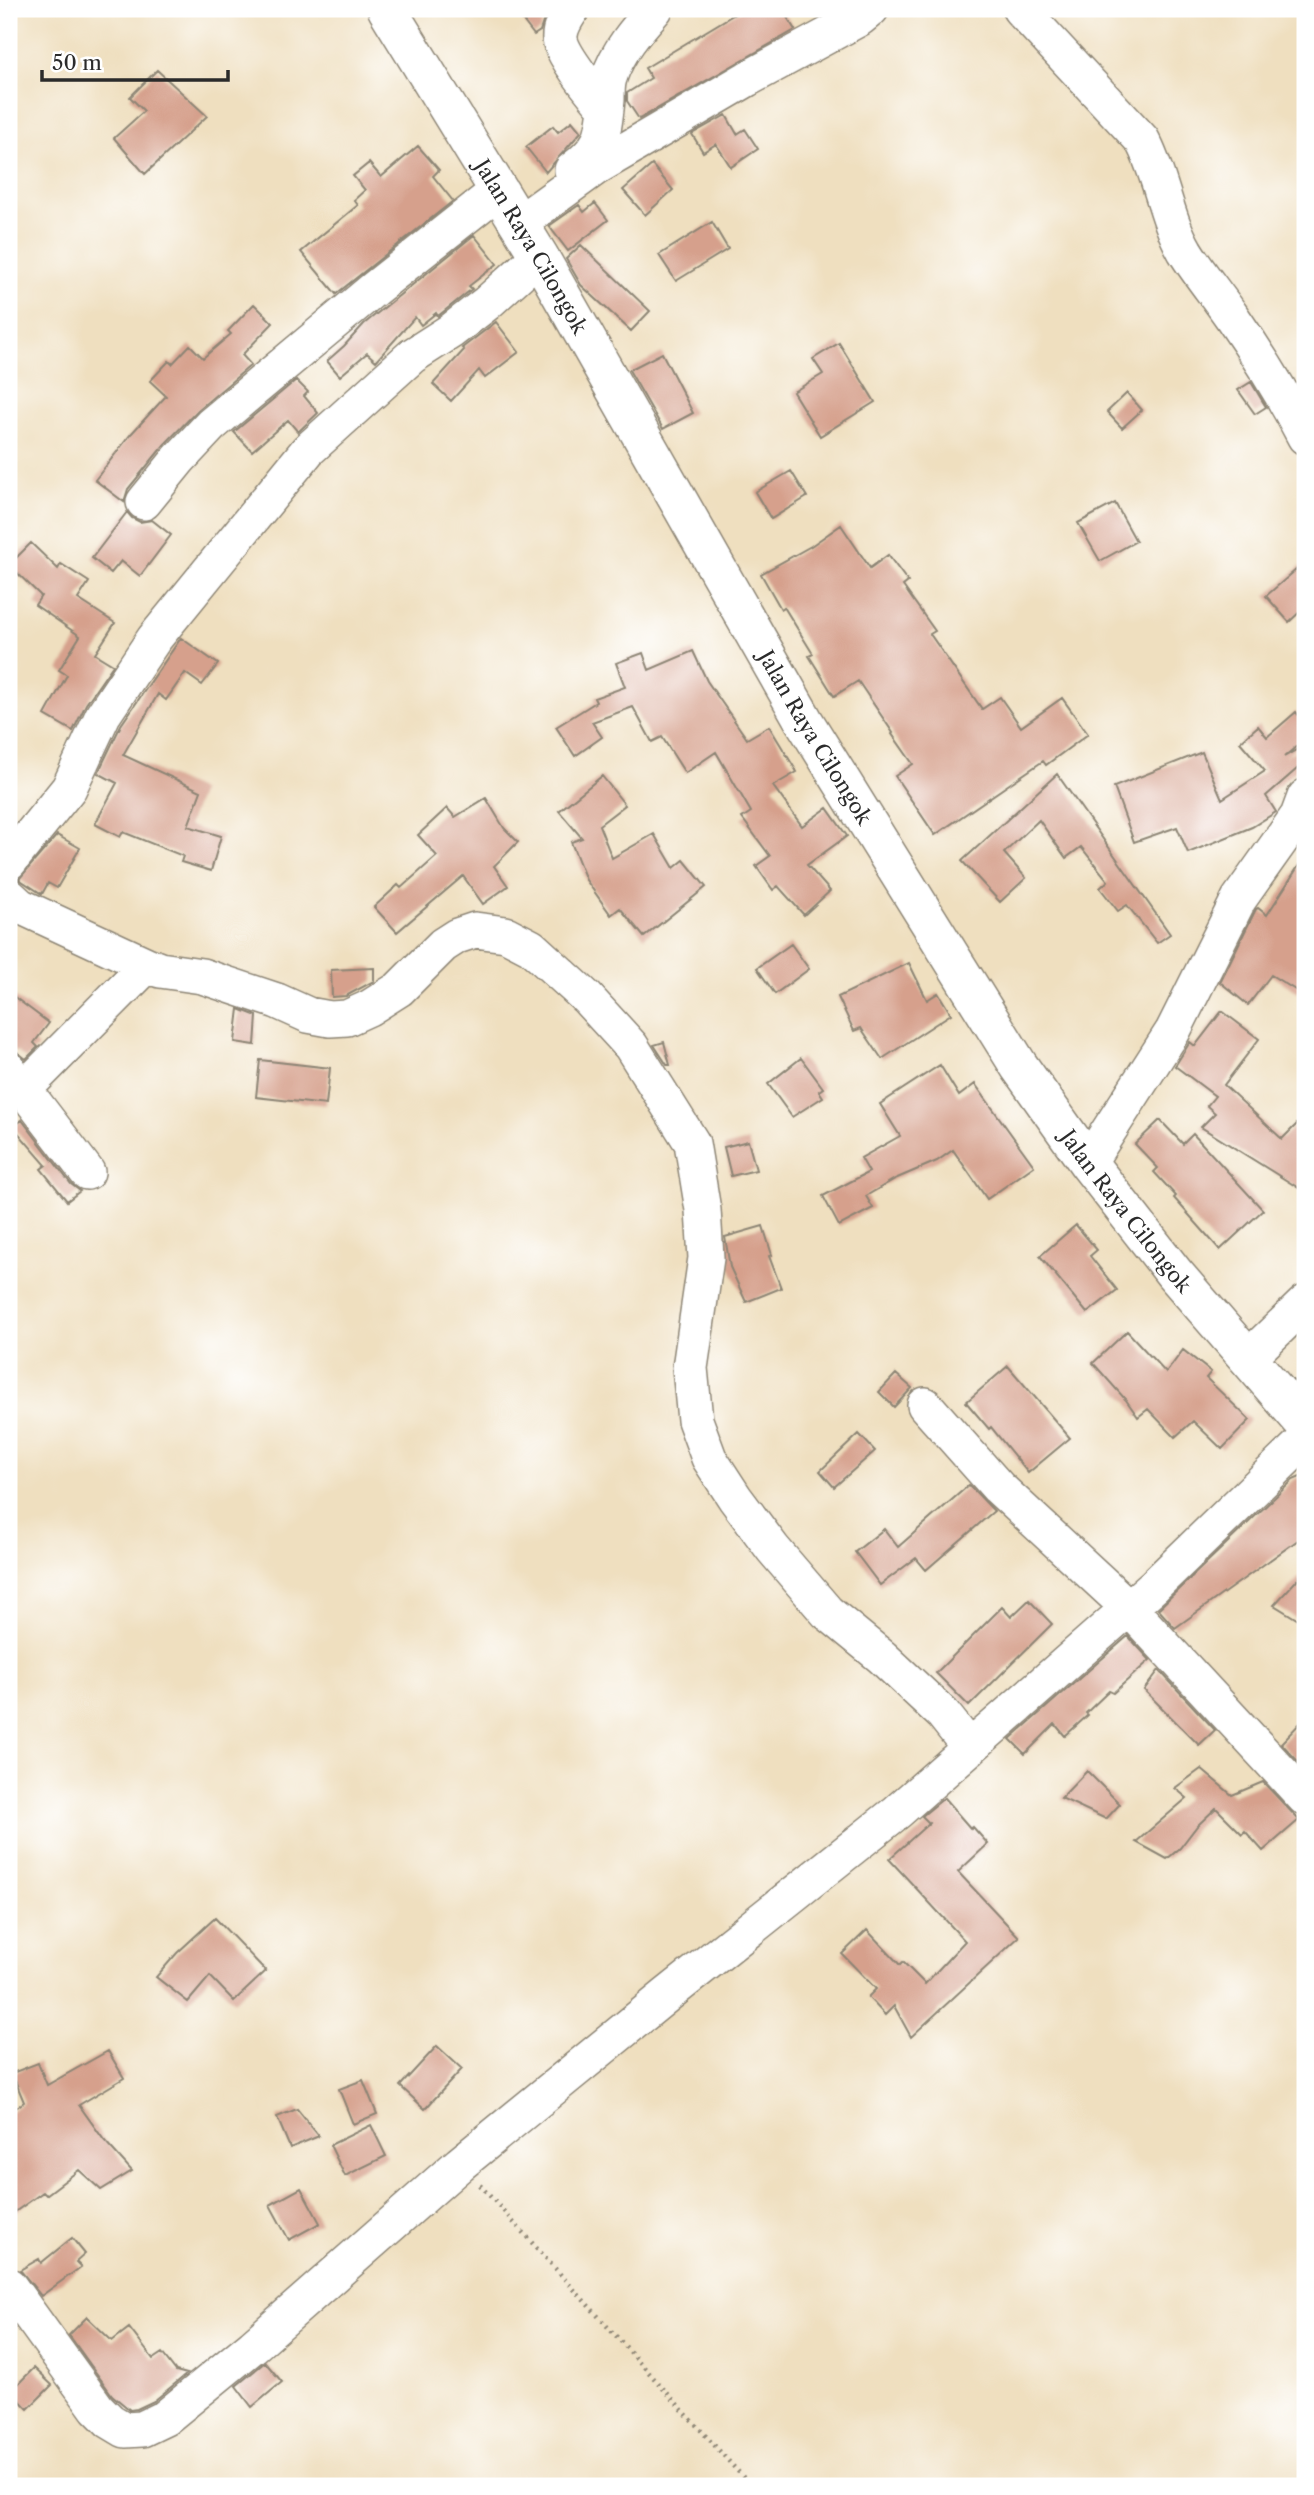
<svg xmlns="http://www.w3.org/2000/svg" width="1314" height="2495" viewBox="0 0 1314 2495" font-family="'Libre Caslon Text',serif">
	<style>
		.building { fill: #d6a08c }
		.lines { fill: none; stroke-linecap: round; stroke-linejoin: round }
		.minor-casing { stroke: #8d8575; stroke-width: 38 }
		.highway-casing { stroke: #8d8575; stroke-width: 41 }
		.path { stroke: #8d8575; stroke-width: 4.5; stroke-dasharray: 2 5; stroke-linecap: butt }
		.minor { stroke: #fff; stroke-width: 35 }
		.highway { stroke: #fff; stroke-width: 38 }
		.labels { text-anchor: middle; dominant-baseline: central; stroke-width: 6; stroke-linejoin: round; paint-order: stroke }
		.street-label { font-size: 21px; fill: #2b2b2b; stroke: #fff }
	</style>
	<rect width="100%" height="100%" fill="#fff"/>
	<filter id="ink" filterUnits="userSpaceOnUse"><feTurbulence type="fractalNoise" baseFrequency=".0143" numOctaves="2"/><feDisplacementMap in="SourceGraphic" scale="14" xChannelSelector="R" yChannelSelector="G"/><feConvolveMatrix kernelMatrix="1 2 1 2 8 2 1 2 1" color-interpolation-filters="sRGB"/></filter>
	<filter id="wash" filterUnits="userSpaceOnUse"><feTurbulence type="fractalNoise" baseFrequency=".00686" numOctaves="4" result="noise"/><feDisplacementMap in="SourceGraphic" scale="28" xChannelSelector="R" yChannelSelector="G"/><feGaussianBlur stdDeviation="1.57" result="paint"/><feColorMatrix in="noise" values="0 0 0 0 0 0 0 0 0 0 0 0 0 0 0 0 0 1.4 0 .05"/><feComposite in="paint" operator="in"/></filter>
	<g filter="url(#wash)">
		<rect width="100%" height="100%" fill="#efdfbf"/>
		<g id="blocks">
			<!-- building -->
			<path class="building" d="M514,9H540L545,16L540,31L534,35Z
				M743,9H782L795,30L639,119L627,101V93L651,78L645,68Z
				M157,70L207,116L145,174L114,138L144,111L130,97Z
				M726,115L737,134L745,129L758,149L731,167L716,144L703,152L692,134Z
				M572,121L581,132L546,172L526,147L553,126L558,132Z
				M418,146L439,170L433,176L453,201L336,294L301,252L358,205L354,200L365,190L353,176L369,163L381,177Z
				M652,165L673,190L645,215L623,190Z
				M595,203L608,220L568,251L549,226L579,205L584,212Z
				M712,222L728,249L676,281L659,255Z
				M474,235L497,264L469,286L472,289L438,316L436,313L421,325L415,317L376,361L367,353L340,376L327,361L344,346L364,324Z
				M581,245L650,311L631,331L581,285L566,259Z
				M254,304L273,323L242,355L251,365L198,410L164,445L128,489L124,502L95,480L131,434L166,396L150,381L169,361L172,364L190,345L203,358L231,334L228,331Z
				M496,322L519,352L485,378L479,370L451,401L433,384L464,350L462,348Z
				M839,343L875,402L820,436L793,392L823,374L813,359Z
				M662,353L693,413L663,429L629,370Z
				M296,380L308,392L304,396L318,413L298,432L288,420L252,451L234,432Z
				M1251,382L1266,407L1255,414L1238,390Z
				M1127,393L1142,410L1122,428L1107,412Z
				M791,471L807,497L771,519L755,492Z
				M1115,503L1136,541L1100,561L1078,523Z
				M127,512L132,518L140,522L152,520L171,535L140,576L121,561L111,573L92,558Z
				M841,525L870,568L888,555L908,582L903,586L935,631L930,634L982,709L1000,697L1021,727L1062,698L1088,734L1046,765L1043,761L935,835L895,776L913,764L892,734L893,733L858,681L834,696L809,656L813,654L784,607L781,609L761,574L811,546Z
				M31,543L58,569L61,564L89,582L78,599L115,623L95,654L113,665L86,704L73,731L45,715L67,675L59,670L80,636L35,605L41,596L9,565Z
				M1305,562V607L1289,622L1266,596Z
				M181,638L218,664L202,685L185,673L166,700L158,694L123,755L201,791L188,826L221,836L211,871L181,862L183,856L123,832L120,837L95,824L117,783L98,773L121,725Z
				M693,651L707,681L747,739L769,726L797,772L773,786L802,826L827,808L847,836L807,865L830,891L804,915L778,886L773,890L756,866L770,856L742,818L751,812L716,752L685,773L662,737L652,742L633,707L592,722L602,737L575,756L556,727L596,702L594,698L625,687L616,663L643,653L649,670Z
				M1296,712L1305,723V739L1284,757L1305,745V762L1266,796L1276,812L1252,827L1188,853L1177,827L1134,842L1114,787L1202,752L1222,799L1265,771L1240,742L1258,726L1267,737Z
				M1057,774L1170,934L1157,943L1127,905L1118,911L1100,888L1108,881L1081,847L1066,858L1039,820L1004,853L1026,878L1000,902L962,861Z
				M602,776L625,805L599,825L612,858L654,834L674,868L684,860L706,887L644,937L620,908L611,915L586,880L571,842L582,838L559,811Z
				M486,798L504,828L518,842L494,866L508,886L483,904L463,876L397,932L374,907L398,885L401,888L437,856L418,835L447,808L455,817Z
				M57,835L80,848L57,888L48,883L42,894L19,879Z
				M1305,856V996L1271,975L1248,1005L1220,982L1256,909L1258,908L1267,915Z
				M791,944L809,969L775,994L757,968Z
				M909,963L927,1000L938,993L951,1014L882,1059L861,1028L854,1031L838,997Z
				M374,968V981L346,996L332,997L331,970Z
				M9,993L49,1023L34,1043L38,1047L26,1059L17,1052L9,1050Z
				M239,1009L257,1016L255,1045L235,1042Z
				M1222,1011L1259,1039L1224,1085L1282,1139L1305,1116V1192L1201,1127L1215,1113L1207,1106L1215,1096L1175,1066L1190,1042L1195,1046Z
				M664,1042L670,1065H667L654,1045Z
				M801,1058L823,1088L819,1091L823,1097L792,1117L768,1084Z
				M260,1060L330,1068L326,1105L256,1097Z
				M940,1065L959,1096L975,1084L1034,1166L987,1199L953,1150L937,1161L895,1179L866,1196L873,1208L839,1226L823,1196L869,1172L861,1158L900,1136L880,1104Z
				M22,1120L71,1184L80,1191L67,1201L41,1169L46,1165L13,1127Z
				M1160,1120L1183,1144L1193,1134L1263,1210L1220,1250L1174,1198L1176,1196L1154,1172L1158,1168L1135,1144Z
				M748,1141L756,1170L731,1176L724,1147Z
				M1076,1225L1097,1250L1090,1256L1117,1290L1087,1313L1040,1256Z
				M763,1226L772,1255L769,1256L781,1288L746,1302L730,1267L725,1237Z
				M1127,1331L1166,1373L1183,1350L1211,1372L1206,1378L1250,1420L1222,1449L1193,1421L1175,1437L1148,1409L1138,1417L1126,1400L1093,1363Z
				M1008,1366L1070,1438L1028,1473L991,1427L989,1429L966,1402Z
				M896,1374L912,1388L894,1407L879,1392Z
				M859,1434L875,1451L834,1487L820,1471Z
				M1305,1475V1535L1175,1628L1158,1609L1293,1480Z
				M969,1485L994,1511L926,1570L916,1558L880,1585L855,1552L884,1529L898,1547Z
				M1305,1571V1624L1274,1605Z
				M1029,1600L1052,1624L969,1706L936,1673L1002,1607L1011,1617Z
				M1128,1636L1150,1660L1113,1693L1109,1691L1086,1713L1088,1715L1065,1736L1055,1724L1025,1754L1010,1739Z
				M1159,1670L1215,1730L1199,1745L1144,1690Z
				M1305,1718V1769L1281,1743Z
				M1201,1769L1232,1795L1263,1782L1299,1820L1263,1851L1245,1831L1242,1834L1216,1808L1197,1826L1180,1848L1167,1859L1136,1842L1187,1798L1175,1788Z
				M1087,1771L1120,1804L1106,1819L1061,1798Z
				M944,1798L971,1829L973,1827L988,1844L958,1872L1019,1937L911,2037L894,2006L885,2015L868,1997L876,1989L842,1954L867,1930L900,1965L903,1962L925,1984L965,1941L889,1859L929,1823L922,1816Z
				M215,1918L266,1971L234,2001L210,1976L188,2002L156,1977L177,1953Z
				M437,2046L462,2069L425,2109L400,2086Z
				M108,2051L124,2078L79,2105L104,2140L132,2171L101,2190L79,2170L46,2195L43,2192L9,2216V2113L24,2102L12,2073L38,2063L47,2085Z
				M363,2080L377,2114L353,2124L339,2089Z
				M297,2109L319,2136L290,2148L277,2117Z
				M371,2125L386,2156L345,2176L330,2145Z
				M301,2188L320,2223L289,2240L270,2205Z
				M72,2238L85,2254L76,2262L81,2267L41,2296L20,2270L39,2259L41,2263Z
				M87,2317L112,2341L129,2328L153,2359L162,2353L176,2371L187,2374L154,2401L137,2409L130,2410L112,2395L69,2335Z
				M265,2362L282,2382L252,2407L236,2386Z
				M34,2368L52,2385L28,2409L11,2391Z"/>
		</g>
	</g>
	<g filter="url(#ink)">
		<use href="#blocks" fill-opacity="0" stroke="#8d8575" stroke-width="2"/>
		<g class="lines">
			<!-- minor casing -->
			<g class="minor-casing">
				<path id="minor" d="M572,9C566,18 559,28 560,39C562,55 594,94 606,108
					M1020,9L1142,140C1161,175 1165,216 1185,251C1199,274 1217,295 1232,317C1259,356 1284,396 1305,437
					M572,170C603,147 603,136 607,100C607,93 607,84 609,78C617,52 637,29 655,9
					M519,223L595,168L747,79L860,18L871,9
					M144,502L179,459L211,425L374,289L499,190
					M9,862L69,788L103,715L154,639L308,450L412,356L451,331L487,303L539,256
					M9,896L20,906L147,965
					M9,1070L87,1172
					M24,1089L147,965L160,970L202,976L277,1001L308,1015L330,1019L347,1018L369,1008L399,989L443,945L457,936L475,930L506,934L531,947L587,998L631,1046L692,1143L703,1210L706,1258L690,1368L695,1420L709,1458L735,1498L773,1549L827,1612L882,1657L943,1714L970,1748
					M1088,1163L1173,1031L1239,899L1298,816L1305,797
					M1249,1357L1305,1303
					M925,1405L998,1487L1129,1608L1305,1798
					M9,2286L97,2408L110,2421L125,2430L142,2429L165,2418L253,2346L460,2164L667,1995L897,1812L1155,1585L1305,1440"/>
			</g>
			<!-- highway casing -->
			<g class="highway-casing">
				<g id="highway">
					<path id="s1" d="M387,9L539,256L804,721L1019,1066L1088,1163L1174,1273L1305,1424"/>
				</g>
			</g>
			<!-- path -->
			<path class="path" d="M480,2185L751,2486"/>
			<!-- minor -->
			<use href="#minor" class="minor"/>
			<!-- highway -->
			<use href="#highway" class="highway"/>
		</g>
	</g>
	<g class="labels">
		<!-- street labels -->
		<g class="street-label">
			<text stroke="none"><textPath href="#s1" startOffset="278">Jalan Raya Cilongok</textPath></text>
			<text stroke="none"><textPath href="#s1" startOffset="845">Jalan Raya Cilongok</textPath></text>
			<text stroke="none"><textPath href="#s1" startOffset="1412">Jalan Raya Cilongok</textPath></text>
		</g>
	</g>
	<!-- margin -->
	<rect width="1314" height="2495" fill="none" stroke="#fff" stroke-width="35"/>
	<!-- scale -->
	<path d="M42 70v10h186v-10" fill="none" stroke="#2b2b2b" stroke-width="3.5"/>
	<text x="52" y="70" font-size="21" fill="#2b2b2b" stroke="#ffffff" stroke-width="5" paint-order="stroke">50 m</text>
</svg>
